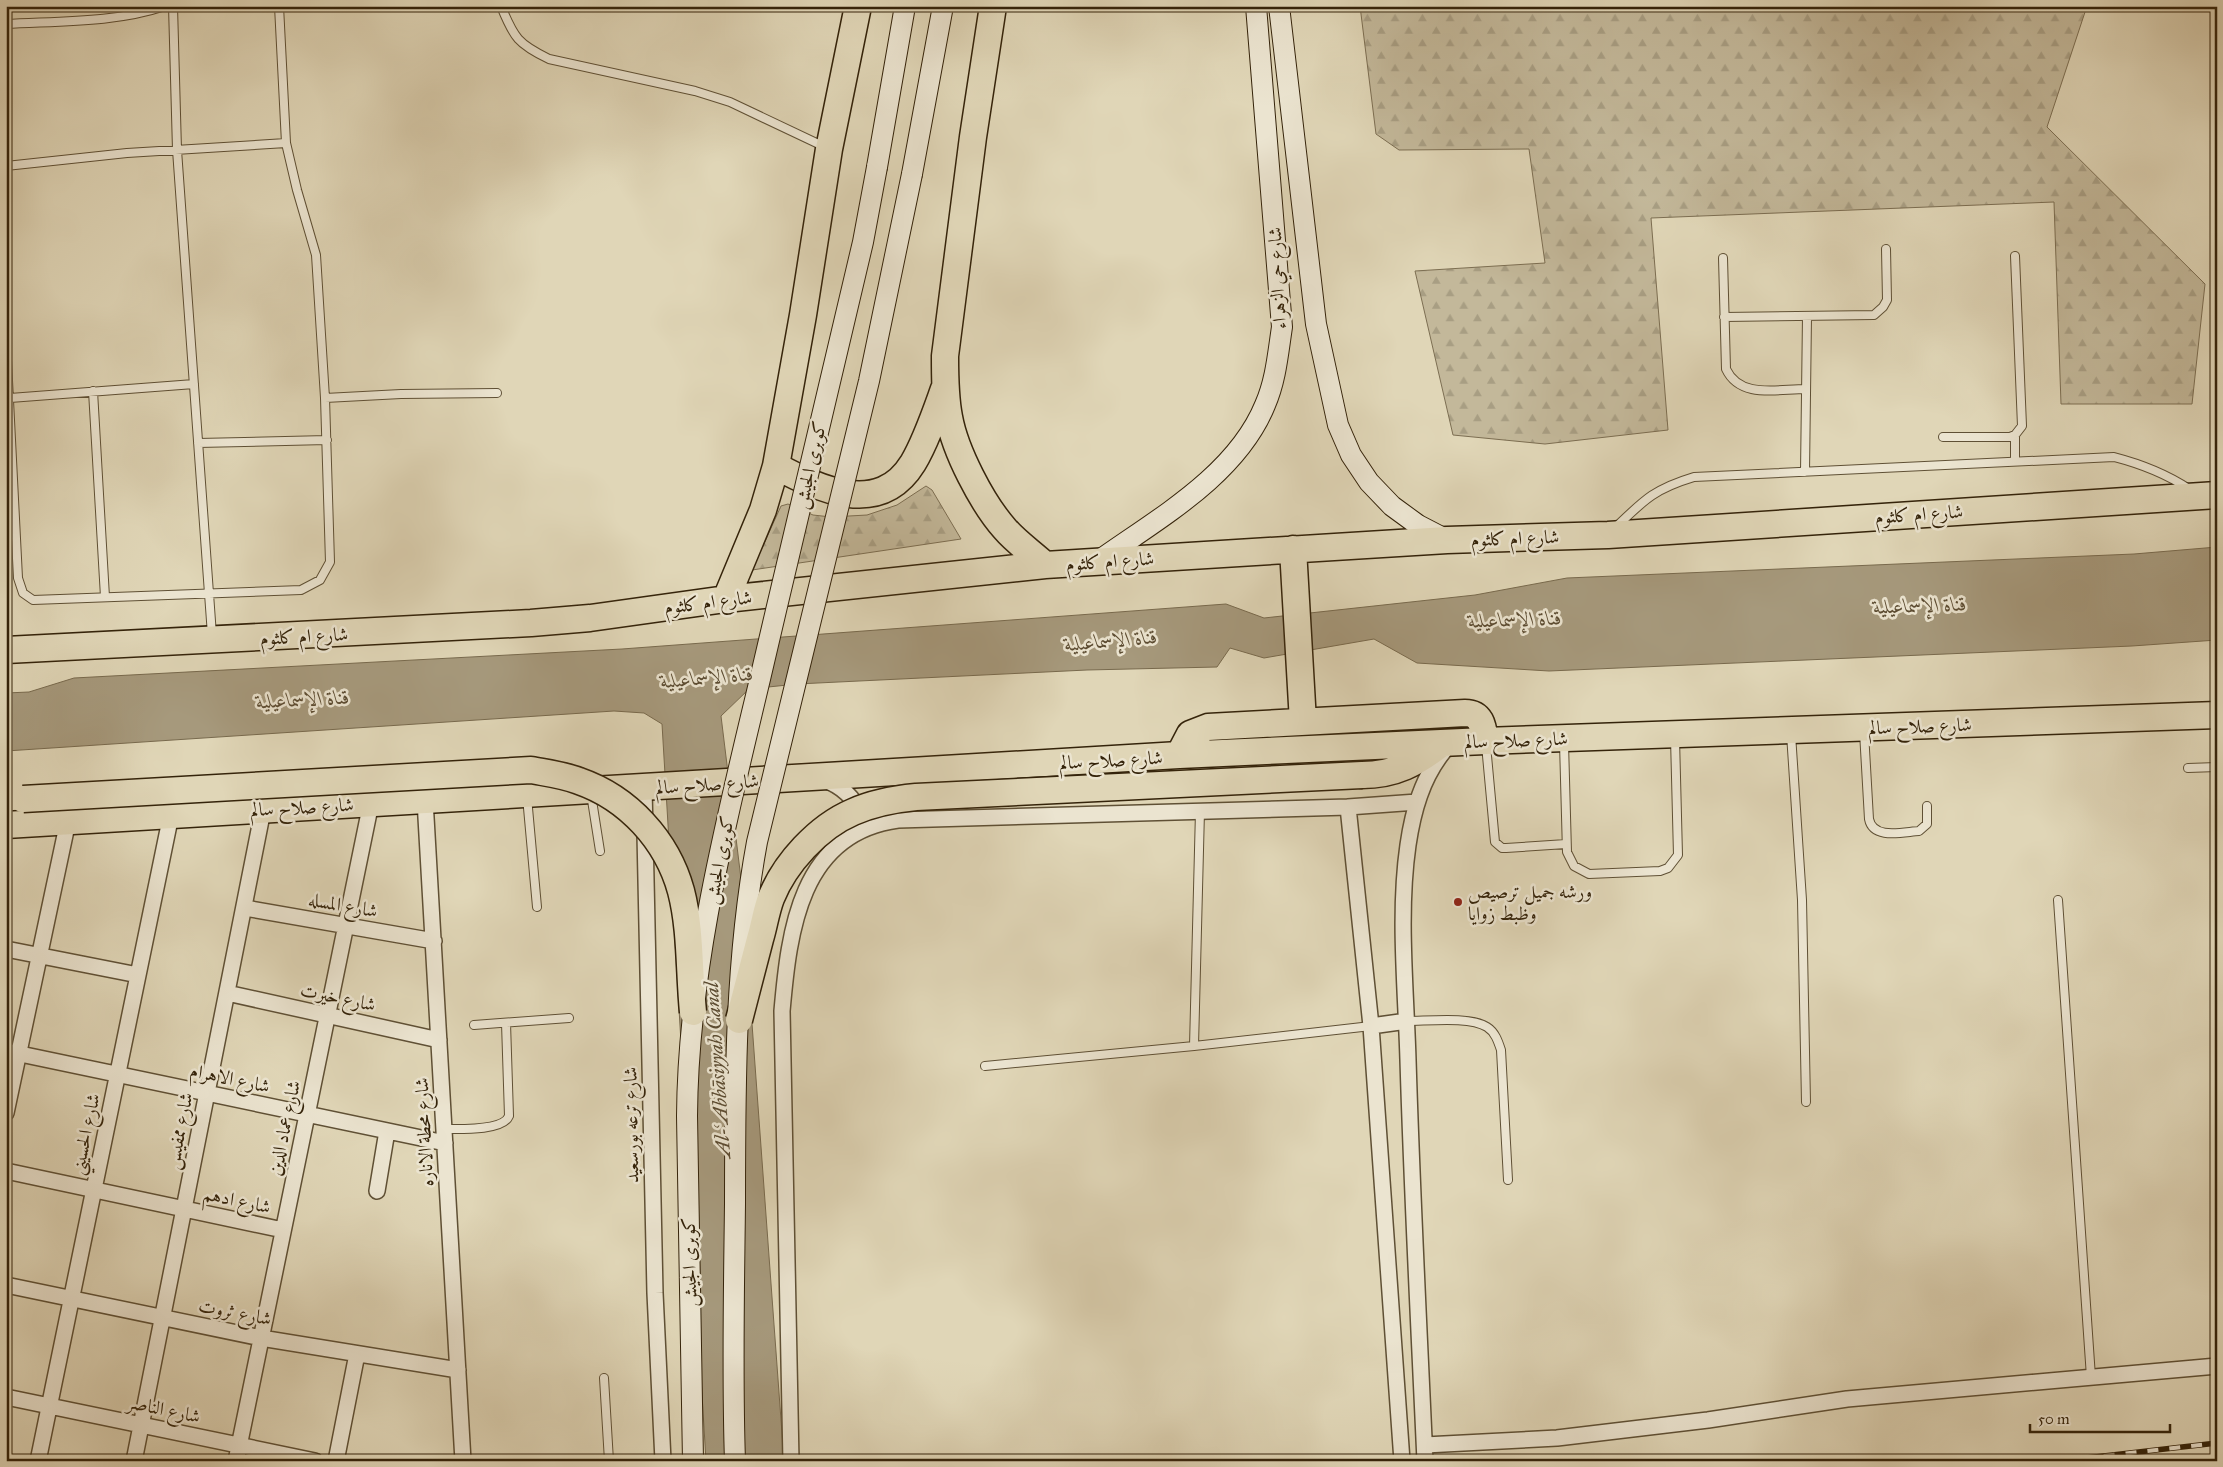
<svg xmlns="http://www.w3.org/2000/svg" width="2223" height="1467" viewBox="0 0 2223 1467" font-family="'IM FELL Great Primer',Amiri,serif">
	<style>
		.forest { fill: url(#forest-firs); stroke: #7c6e52 }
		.water { fill: #a6997c; stroke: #786a4e }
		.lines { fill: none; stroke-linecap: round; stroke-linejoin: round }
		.lane-casing { stroke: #5f5035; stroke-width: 10 }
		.street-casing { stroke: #5f5035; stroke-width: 18 }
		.secondary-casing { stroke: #34230a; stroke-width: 22 }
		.highway-casing { stroke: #34230a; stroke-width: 29 }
		.lane { stroke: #ebe4d0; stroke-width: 8 }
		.street { stroke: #ebe4d0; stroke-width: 15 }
		.secondary { stroke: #ebe4d0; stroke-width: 20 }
		.highway { stroke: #e0d6b7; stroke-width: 26 }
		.rail-casing { stroke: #34230a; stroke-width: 5.5 }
		.rail { stroke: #ebe4d0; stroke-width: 4; stroke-dasharray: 11; stroke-linecap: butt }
		.secondary-bridge-casing { stroke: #34230a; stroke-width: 22; stroke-linecap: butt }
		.highway-bridge-casing { stroke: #34230a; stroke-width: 29; stroke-linecap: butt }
		.secondary-bridge { stroke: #ebe4d0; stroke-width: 20 }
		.highway-bridge { stroke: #e0d6b7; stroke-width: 26 }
		.poi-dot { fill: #8f2418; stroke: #ebe4d0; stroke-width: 2 }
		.labels { text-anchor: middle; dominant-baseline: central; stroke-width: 5; stroke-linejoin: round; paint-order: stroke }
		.street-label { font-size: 19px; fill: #34230a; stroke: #ebe4d0 }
		.poi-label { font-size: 19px; fill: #34230a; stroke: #ebe4d0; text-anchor: start }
		.water-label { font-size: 20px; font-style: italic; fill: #5c4c32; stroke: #ebe4d0 }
	</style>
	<defs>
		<pattern id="forest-firs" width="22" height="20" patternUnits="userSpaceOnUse" patternTransform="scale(1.25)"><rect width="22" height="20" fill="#c3b89a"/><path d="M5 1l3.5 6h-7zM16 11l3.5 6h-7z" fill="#a89e83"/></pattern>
	</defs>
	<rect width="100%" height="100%" fill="#e0d6b7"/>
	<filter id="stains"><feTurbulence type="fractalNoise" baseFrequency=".004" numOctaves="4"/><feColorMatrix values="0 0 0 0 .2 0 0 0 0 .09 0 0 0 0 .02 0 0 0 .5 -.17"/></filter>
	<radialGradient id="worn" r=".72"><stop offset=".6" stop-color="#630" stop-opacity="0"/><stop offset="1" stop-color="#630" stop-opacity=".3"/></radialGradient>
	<!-- forest -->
	<path class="forest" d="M1360,6H2087L2047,127L2205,284L2192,404H2061L2054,202L1651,218L1668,430L1545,444L1453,435L1415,271L1545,263L1529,149L1399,150L1376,134Z
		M926,486L932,490L961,539L752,570L781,506L788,504L813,515L831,517L867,515L897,505Z"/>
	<!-- water -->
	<path class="water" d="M2217,547V640L2132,646L1549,671L1417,663L1374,639L1264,658L1230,648L1217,667L1087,670L797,684L749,689L721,716L742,887L784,1461H706L662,724L644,713L614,711L6,751V693L29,692L74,678L622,649L1226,604L1264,618L1475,595L1567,578L2134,554Z"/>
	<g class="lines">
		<!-- lane casing -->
		<g class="lane-casing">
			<path id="lane" d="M173,6L177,150L212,635
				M501,6C514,38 518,44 549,59L695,91L730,102L825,147
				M6,24C58,21 115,23 165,6
				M6,166L127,153L286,143
				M1723,258L1726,369C1740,399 1777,389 1806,389
				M1724,317L1874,315L1883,307L1887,300L1886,249
				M6,341L18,578L23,593L33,600L301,590L320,580L330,562L325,398L316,255L297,190L286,143L279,6
				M93,391L105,597
				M10,398L194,384
				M325,398L401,394L497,393
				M1943,437H2010L2015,435L2022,426L2015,256
				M198,443L327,440
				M2015,461V435
				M1805,472L1807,316
				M1615,528C1644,500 1654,489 1694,477L2114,457C2141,464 2165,473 2189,489
				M1864,732L1869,819C1873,840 1903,832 1919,831L1927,824V806
				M1791,734L1802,900L1806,1102
				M1564,743L1567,852L1574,866L1589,874L1660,871L1668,868L1678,855L1675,738
				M1486,745L1495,842L1502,848H1506L1566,844
				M2188,768L2217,767
				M591,794L600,851
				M527,797L537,907
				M2058,900L2091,1377
				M1407,1021C1428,1021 1470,1016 1487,1027C1495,1032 1498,1041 1501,1050L1508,1180
				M474,1025L569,1018
				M1194,1046L1200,811
				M985,1066L1194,1046L1371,1026
				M444,1129C459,1129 503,1131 509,1116L506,1023
				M604,1378L609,1461"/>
		</g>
		<!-- street casing -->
		<g class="street-casing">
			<path id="street" d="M824,780C842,786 855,799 862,816
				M644,788L655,1293L663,1461
				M425,800L463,1461
				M1348,807L1371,1026L1402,1461
				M245,908L434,941
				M6,949L138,975
				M227,993L439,1040
				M1371,1026L1407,1021
				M6,1051L445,1143
				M6,1113L68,821
				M6,1171L283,1230
				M377,1191L387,1131
				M6,1285L261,1338L458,1370
				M6,1397L315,1461
				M1425,1445L1557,1438L1708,1420L1847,1399L2217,1366
				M38,1461L171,815
				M134,1461L263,810
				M236,1461L371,803
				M336,1461L357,1354
				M791,1461L782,1011C789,931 800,833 898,820L1348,807L1417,802
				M1425,1461C1419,1327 1412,1194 1408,1060C1406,990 1398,914 1408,845C1413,811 1422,778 1444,751"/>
		</g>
		<!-- secondary casing -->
		<g class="secondary-casing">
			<path id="secondary" d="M1279,6L1316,324L1338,425L1351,455L1369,482L1392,506L1418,525L1447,540
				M877,167L905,6
				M912,174L943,6
				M1097,562C1157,519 1236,476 1265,405C1276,380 1278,353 1282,327L1256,6"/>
		</g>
		<!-- highway casing -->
		<g class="highway-casing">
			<path id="highway" d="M993,6L973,137L945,356C945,377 945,397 949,417C955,451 982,503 1005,529C1016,542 1032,553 1045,565
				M776,466C819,489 879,518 913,463C926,441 935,414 944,389
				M1293,549L1303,722
				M726,599L763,510L776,466L803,315L829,149L858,6
				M6,650L531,623L590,618L726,599L1045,565L1447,540L1608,535L2217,495
				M1179,755L1190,734L1208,727L1465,713C1482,713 1483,727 1485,741
				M1362,775C1395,775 1417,763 1442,743
				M6,825L1179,755L1485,741L2217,715"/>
		</g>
		<!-- lane -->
		<use href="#lane" class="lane"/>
		<!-- street -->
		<use href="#street" class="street"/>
		<!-- secondary -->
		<use href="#secondary" class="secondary"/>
		<!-- highway -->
		<use href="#highway" class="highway"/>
		<!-- rail casing -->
		<g class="rail-casing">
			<path id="rail" d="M2060,1461L2217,1443
				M2209,1461L2217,1460"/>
		</g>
		<!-- rail -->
		<use href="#rail" class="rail"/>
		<!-- secondary-bridge casing -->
		<g class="secondary-bridge-casing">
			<path id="secondary-bridge" d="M693,1461L687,1116C688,968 726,822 760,679C794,533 829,387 863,242L877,167
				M735,1461C732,1375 734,1289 735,1204C735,1083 735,961 757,842L869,381L912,174"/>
		</g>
		<!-- highway-bridge casing -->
		<g class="highway-bridge-casing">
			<path id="highway-bridge" d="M23,799L531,770C547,773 564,775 579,781C628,798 667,840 681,891C691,929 689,972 693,1012
				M739,1020C746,993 753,966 760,939C764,926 766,911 771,898C785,863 818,827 853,812C873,803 895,799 916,797L1362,775"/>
		</g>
		<!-- secondary-bridge -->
		<use href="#secondary-bridge" class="secondary-bridge"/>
		<!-- highway-bridge -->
		<use href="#highway-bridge" class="highway-bridge"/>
	</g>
	<!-- markers -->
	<circle class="poi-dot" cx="1458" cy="902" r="5"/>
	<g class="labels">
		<!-- street labels -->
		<g class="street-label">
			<text transform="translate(1277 278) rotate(-93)">شارع حي الزهراء</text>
			<text transform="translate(810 465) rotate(-77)">كوبرى الجيش</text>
			<text transform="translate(1919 514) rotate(-4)">شارع ام كلثوم</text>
			<text transform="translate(1515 538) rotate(-2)">شارع ام كلثوم</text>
			<text transform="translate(1110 561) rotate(-4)">شارع ام كلثوم</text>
			<text transform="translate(708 602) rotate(-7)">شارع ام كلثوم</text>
			<text transform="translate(304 636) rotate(-3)">شارع ام كلثوم</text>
			<text transform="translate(1920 726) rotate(-2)">شارع صلاح سالم</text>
			<text transform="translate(1516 740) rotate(-2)">شارع صلاح سالم</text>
			<text transform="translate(1111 760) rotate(-3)">شارع صلاح سالم</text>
			<text transform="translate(707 784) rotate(-4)">شارع صلاح سالم</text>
			<text transform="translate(302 807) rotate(-3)">شارع صلاح سالم</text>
			<text transform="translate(719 860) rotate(-79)">كوبرى الجيش</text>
			<text transform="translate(343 905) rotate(10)">شارع المسله</text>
			<text transform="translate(338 997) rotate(12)">شارع خيرت</text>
			<text transform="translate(230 1078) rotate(12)">شارع الاهرام</text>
			<text transform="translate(631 1125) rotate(-91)">شارع ترعه بورسعيد</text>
			<text transform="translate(284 1128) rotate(-78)">شارع عماد الدين</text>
			<text transform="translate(179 1131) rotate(-79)">شارع ممفيس</text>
			<text transform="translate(424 1132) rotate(-93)">شارع محطة الاناره</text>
			<text transform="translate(85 1134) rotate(-78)">شارع الحسيني</text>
			<text transform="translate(237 1200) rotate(12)">شارع ادهم</text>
			<text transform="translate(689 1262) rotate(-91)">كوبرى الجيش</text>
			<text transform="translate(235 1312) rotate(11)">شارع ثروت</text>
			<text transform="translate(164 1409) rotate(12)">شارع الناصر</text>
		</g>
		<!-- poi labels -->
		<g class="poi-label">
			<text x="1468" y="891">ورشه جميل ترصيص<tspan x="1468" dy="22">وظبط زوايا</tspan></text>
		</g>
		<!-- water labels -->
		<g class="water-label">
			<text transform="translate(1920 605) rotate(-2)">قناة الإسماعيلية</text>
			<text transform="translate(1515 619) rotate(-2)">قناة الإسماعيلية</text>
			<text transform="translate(1111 640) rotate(-5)">قناة الإسماعيلية</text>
			<text transform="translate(707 677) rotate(-5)">قناة الإسماعيلية</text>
			<text transform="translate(303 699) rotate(-3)">قناة الإسماعيلية</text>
			<text transform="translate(717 1070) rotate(-94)">Al-ʿAbbāsiyyah Canal</text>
		</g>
	</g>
	<!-- margin -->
	<rect width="2223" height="1467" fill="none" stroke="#e0d6b7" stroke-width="25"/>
	<rect x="8" y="8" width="2208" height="1452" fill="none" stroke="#34230a" stroke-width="2.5"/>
	<rect x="12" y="12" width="2198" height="1442" fill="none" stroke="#34230a"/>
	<!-- scale -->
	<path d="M2030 1424v8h140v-8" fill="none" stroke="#34230a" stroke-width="2.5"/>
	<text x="2038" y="1424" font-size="15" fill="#34230a" stroke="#ebe4d0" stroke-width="4" paint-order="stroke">50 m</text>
	<rect width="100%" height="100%" filter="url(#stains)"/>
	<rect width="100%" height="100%" fill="url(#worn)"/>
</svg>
